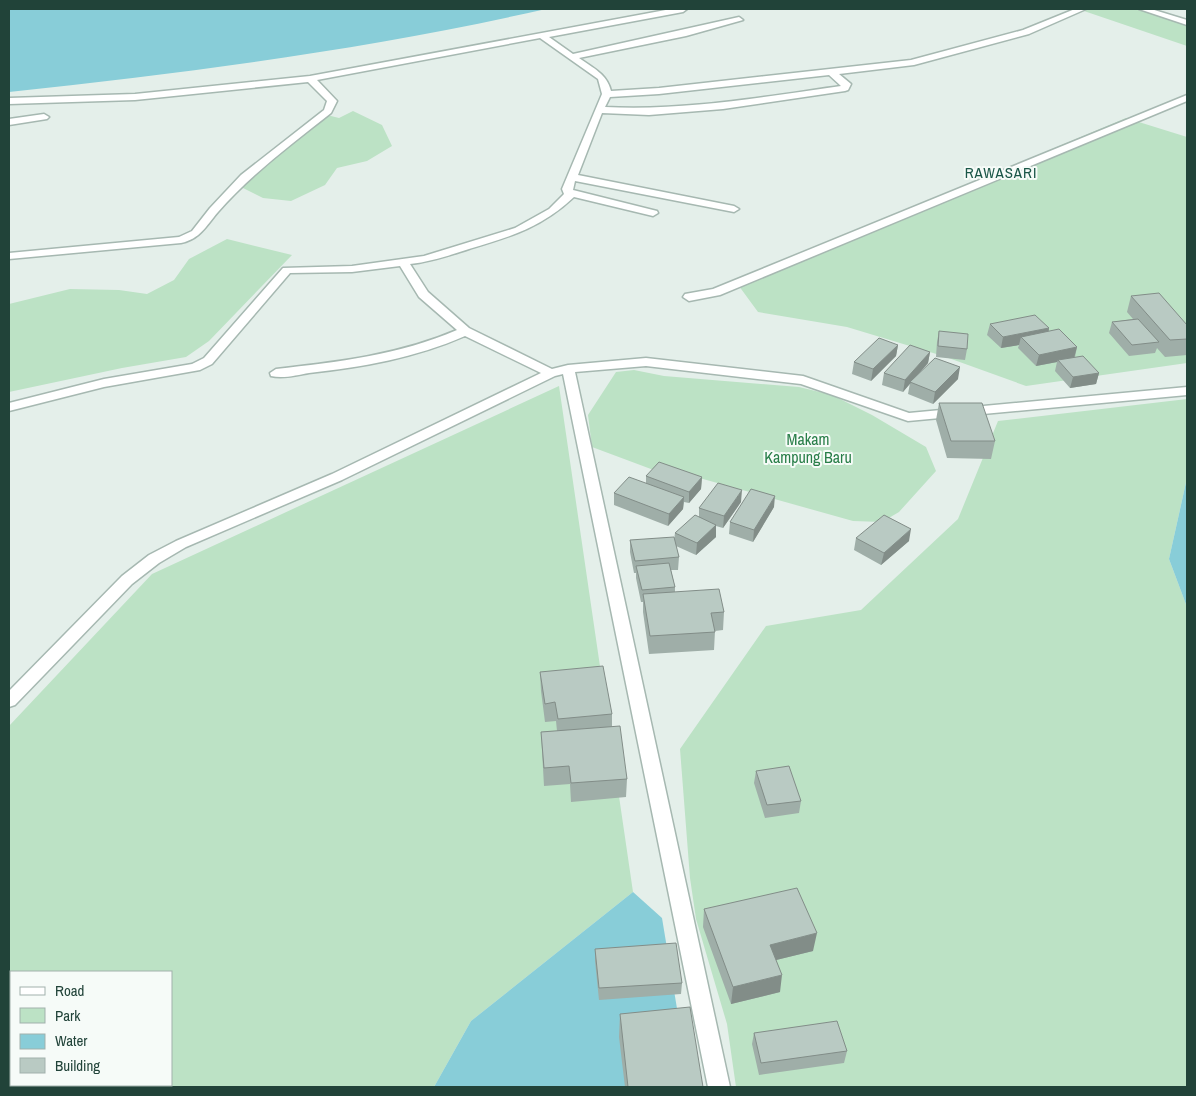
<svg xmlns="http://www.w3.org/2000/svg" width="1196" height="1096" viewBox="0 0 1196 1096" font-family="'Archivo Narrow',sans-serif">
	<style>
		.green { fill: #bce2c5; fill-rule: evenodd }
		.water { fill: #88cdd8 }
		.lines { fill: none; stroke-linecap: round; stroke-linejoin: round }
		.minor-casing { stroke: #a6b8b1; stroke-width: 3 }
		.minor { fill: #fff; fill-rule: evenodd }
		.wall { fill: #9faea8 }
		.shaded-wall { fill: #828d88 }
		.building { fill: #b9cac3; stroke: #828d88 }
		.labels { text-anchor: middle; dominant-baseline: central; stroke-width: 4; stroke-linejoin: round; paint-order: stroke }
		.far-neighbourhood-label { font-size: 15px; letter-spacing: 1px; fill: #1b5748; stroke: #f6fbf8 }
		.park-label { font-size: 16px; fill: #287e48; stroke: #f6fbf8 }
	</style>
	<rect width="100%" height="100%" fill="#e4efea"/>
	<!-- green -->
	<path class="green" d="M1089,9H1138L1187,25V46L1084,11Z
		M353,111L382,125L392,146L367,161L337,168L325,185L291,201L263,198L241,187L252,176L327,115L339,118Z
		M1126,118L1187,137V363L1026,386L943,356L847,327L758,312L736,282Z
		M227,239L292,255L209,341L186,357L122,368L9,392V304L70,289L119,290L147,294L174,280L189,259Z
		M634,370L664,376L799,387L832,395L872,415L926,447L936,471L899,512L882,522L853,521L703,479L667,475L592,447L588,415L616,372Z
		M559,386L633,892L471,1021L434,1087H9V726L152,574ZM11,972H171V1085H11Z
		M1187,399V478L1169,559L1187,607V1087H736L727,1024L696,919L690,878L680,749L766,626L861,610L958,519L998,421Z"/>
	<!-- water -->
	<path class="water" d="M9,9H546C369,49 189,73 9,92Z
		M1187,478V607L1169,559Z
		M633,892L662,918L690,1087H434L471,1021Z"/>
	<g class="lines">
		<!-- minor casing -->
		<g class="minor-casing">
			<path id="minor" d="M671,9H687L683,12L549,37L573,54L739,17L743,20L686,36L579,58C593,68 607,74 611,91L659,88L911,60L1023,30L1075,9H1086L1029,34L914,65L839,74L851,84L848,90L845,91L723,109L649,115L602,113L578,175L734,206L739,209L734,212L575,181L573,190L657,211L658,213L653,216L574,197C541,228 512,236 469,249C450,255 431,262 410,264L428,292L469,328L552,369L568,365L646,358L803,376L909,413L1187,387V395L908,421L801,384L646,366L575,372L730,1087H708L563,374L555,376L342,480L186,547L159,563L132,584L15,705L9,707V691L122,576L149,555L176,541L332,474L541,373L465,336C415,358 363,367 309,373C298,375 283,379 271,376L270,373L276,369C338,362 399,355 457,330L419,297L400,266L352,272L290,273L212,364L200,370L104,387L9,411V403L104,379L192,364L204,358L283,268L352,266L424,256L515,228L549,209L564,194L562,189L602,94L598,79L540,38L317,80L337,101L331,113C292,144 251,174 218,212C206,226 200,239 181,243L9,259V253L179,237L192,231L210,208L241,175L324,110L327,101L308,82L135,100L9,104V98L135,94L310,76ZM829,75L841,86C762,97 685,111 605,107L610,97L659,94Z
				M1139,9H1151L1187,20V25Z
				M1187,95V101L720,295L689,301L683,297L685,294L713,289Z
				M44,114L49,117L47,119L9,125V119Z"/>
		</g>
		<!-- minor -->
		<use href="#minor" class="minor"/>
	</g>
	<!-- wall -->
	<path class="wall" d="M1131,296L1187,325V355L1165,357L1157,348L1155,353L1129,356L1109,333L1112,322L1133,319L1127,312Z
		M990,324L1049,328V331L1077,347L1075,357L1099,373L1096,384L1070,388L1055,371L1057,362L1036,366L1018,348L1019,345L1001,348L987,335Z
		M939,331L967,349L965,360L936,357L937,342Z
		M898,345L896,356L871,381L852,374L854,362Z
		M930,352L928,363L913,380L958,379L933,404L908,394L910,383L903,392L882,385L884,373Z
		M939,403L995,441L991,459L947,458L936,420Z
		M646,476L702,477L701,489L689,503L684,502L683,509L668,526L614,505V493L646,483Z
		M741,502L723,528L716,526V537L696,555L676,546L679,557L678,570H671L675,587V592L724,612L723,630L715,631L714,650L649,654L643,612V602H641L636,578V573H634L630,552V540H674L675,533L699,517V508Z
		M774,507L753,542L729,534L730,522Z
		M856,538L909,541L881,565L854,550Z
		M540,672L612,714V727L627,779L626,797L571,802L570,784L544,786L541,732L557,731L556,721L545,722L541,691Z
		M756,771L801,801L799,813L765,818L754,783Z
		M704,909L813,951L776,960L780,992L731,1004L703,927Z
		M595,949L682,983L681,994L599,1000L595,961Z
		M620,1014L703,1087H625L619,1037Z
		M754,1033L847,1051L844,1063L759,1075L752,1044Z"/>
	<!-- shaded-wall -->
	<path class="shaded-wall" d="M1049,328L1047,340L1021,337L1019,345L1001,348L1003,337Z
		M898,345L896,356L871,381L873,369Z
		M1077,347L1074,358L1058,360L1057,362L1036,366L1039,355Z
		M930,352L928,363L903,392L905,380Z
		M960,367L958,379L933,404L935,392Z
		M1099,373L1096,384L1070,388L1073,377Z
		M702,477L701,489L689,503V492Z
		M742,490L741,502L723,528L724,516Z
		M775,496L774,507L753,542L754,530Z
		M684,497L683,509L668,526L669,514Z
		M716,525V537L696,555L697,543Z
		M911,529L909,541L881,565L884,553Z
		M817,933L813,951L768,962L770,945Z
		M782,975L780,992L731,1004L733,987Z"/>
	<!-- building -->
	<path class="building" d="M1159,293L1187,325V339L1170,340L1131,296Z
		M1035,315L1049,328L1003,337L990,324Z
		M1138,319L1159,342L1132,345L1112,322Z
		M1059,329L1077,347L1039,355L1021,337Z
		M939,331L968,334L967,349L938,346Z
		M879,338L898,345L873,369L854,362Z
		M910,345L930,352L905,380L884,373Z
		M1083,356L1099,373L1073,377L1058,360Z
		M935,358L960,367L935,392L910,382Z
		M939,403H982L995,441H951Z
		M659,462L702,477L689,492L646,476Z
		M629,477L684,497L669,514L614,493Z
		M718,483L742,490L724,516L699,508Z
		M751,489L775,496L754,530L730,522Z
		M695,515L716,525L697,543L675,533Z
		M884,515L911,529L884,553L856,538Z
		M674,537L679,557L635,561L630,540Z
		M669,563L675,587L642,590L636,566Z
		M719,589L724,612L711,613L715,632L650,636L643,594Z
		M603,666L612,714L558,719L555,702L545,704L540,672Z
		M620,726L627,779L571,783L569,766L544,768L541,732Z
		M789,766L801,801L767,805L756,771Z
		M797,888L817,933L770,945L782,975L733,987L704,909Z
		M676,943L682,983L599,988L595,949Z
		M690,1007L703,1087H628L620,1014Z
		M837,1021L847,1051L761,1063L754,1033Z"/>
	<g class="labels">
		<!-- far-neighbourhood labels -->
		<g class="far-neighbourhood-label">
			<text x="1001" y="172">RAWASARI</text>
		</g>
		<!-- park labels -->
		<g class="park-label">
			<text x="808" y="439">Makam<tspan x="808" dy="18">Kampung Baru</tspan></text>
		</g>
	</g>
	<!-- border -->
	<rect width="1196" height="1096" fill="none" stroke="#214339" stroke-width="20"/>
	<!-- legend -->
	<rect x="10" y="971" width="162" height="115" fill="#f6fbf8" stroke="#a1b1ac"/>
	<rect x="20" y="987" width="25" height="8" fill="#ffffff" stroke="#a1b1ac"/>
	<text x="55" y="996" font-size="15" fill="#214339">Road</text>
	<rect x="20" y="1008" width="25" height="15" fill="#bce2c5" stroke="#a1b1ac"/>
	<text x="55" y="1021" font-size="15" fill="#214339">Park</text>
	<rect x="20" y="1034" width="25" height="15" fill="#88cdd8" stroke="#a1b1ac"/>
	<text x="55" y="1046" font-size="15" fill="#214339">Water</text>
	<rect x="20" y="1058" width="25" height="15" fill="#b9cac3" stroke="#a1b1ac"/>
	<text x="55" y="1071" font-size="15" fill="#214339">Building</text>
</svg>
